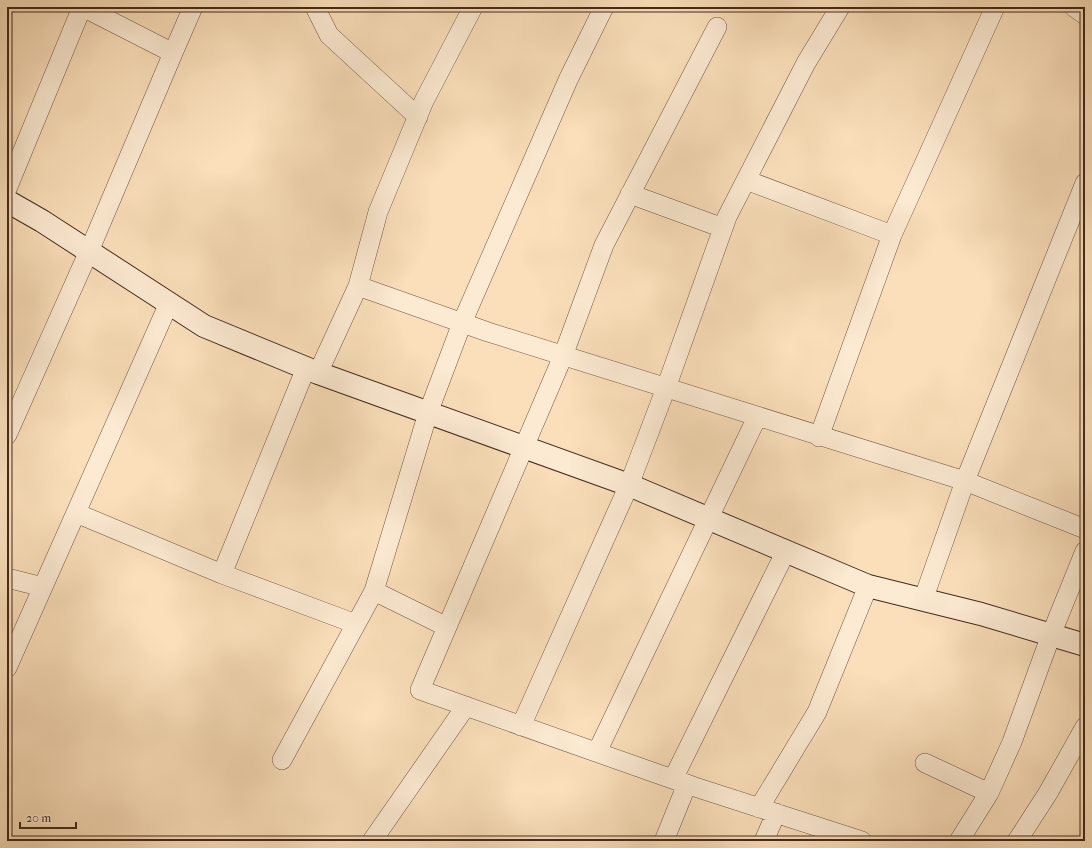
<svg xmlns="http://www.w3.org/2000/svg" width="1092" height="848" viewBox="0 0 1092 848" font-family="'IM FELL French Canon',serif">
	<style>
		.lines { fill: none; stroke-linecap: round; stroke-linejoin: round }
		.street-casing { stroke: #725743; stroke-width: 20 }
		.secondary-casing { stroke: #442a1b; stroke-width: 24 }
		.street { stroke: #fcead2; stroke-width: 19 }
		.secondary { stroke: #fcead2; stroke-width: 22 }
	</style>
	<rect width="100%" height="100%" fill="#fadfba"/>
	<filter id="stains"><feTurbulence type="fractalNoise" baseFrequency=".005" numOctaves="4"/><feColorMatrix values="0 0 0 0 .2 0 0 0 0 .09 0 0 0 0 .02 0 0 0 .5 -.17"/></filter>
	<radialGradient id="worn" r=".72"><stop offset=".6" stop-color="#630" stop-opacity="0"/><stop offset="1" stop-color="#630" stop-opacity=".3"/></radialGradient>
	<g class="lines">
		<!-- street casing -->
		<g class="street-casing">
			<path id="street" d="M83,7L173,53L193,7
				M315,7L329,35L418,117
				M1074,7L1085,15
				M717,27L604,245L563,356L420,690L695,787L862,841
				M746,180L892,235
				M7,189L82,7
				M630,194L723,228
				M358,286L488,332L965,481L1085,529
				M318,373L358,286L378,212L424,101L473,7
				M7,435L93,242L173,53
				M819,437L892,235L995,7
				M76,513L222,574L356,624
				M222,574L306,368
				M7,578L43,587
				M374,591L447,627
				M923,600L965,481L1085,183
				M7,668L169,303
				M521,726L629,485L666,388L727,217L806,63L840,7
				M597,752L757,417
				M282,760L374,591L428,413L462,323L568,80L604,7
				M925,763L989,793
				M673,779L786,551
				M759,808L817,712L868,586
				M372,841L466,706
				M664,841L687,784
				M764,841L776,813
				M959,841L989,793L1012,742L1051,635L1085,551
				M1017,841L1048,793L1085,727"/>
		</g>
		<!-- secondary casing -->
		<g class="secondary-casing">
			<path id="secondary" d="M7,201L42,221L204,326L318,373L629,485L868,586L981,614L1085,645"/>
		</g>
		<!-- street -->
		<use href="#street" class="street"/>
		<!-- secondary -->
		<use href="#secondary" class="secondary"/>
	</g>
	<!-- margin -->
	<rect width="1092" height="848" fill="none" stroke="#fadfba" stroke-width="24"/>
	<rect x="8" y="8" width="1076" height="832" fill="none" stroke="#442a1b" stroke-width="2"/>
	<rect x="12" y="12" width="1068" height="824" fill="none" stroke="#442a1b"/>
	<!-- scale -->
	<path d="M20 822v6h56v-6" fill="none" stroke="#442a1b" stroke-width="2"/>
	<text x="26" y="822" font-size="12" fill="#442a1b" stroke="#fcead2" stroke-width="3" paint-order="stroke">20 m</text>
	<rect width="100%" height="100%" filter="url(#stains)"/>
	<rect width="100%" height="100%" fill="url(#worn)"/>
</svg>
